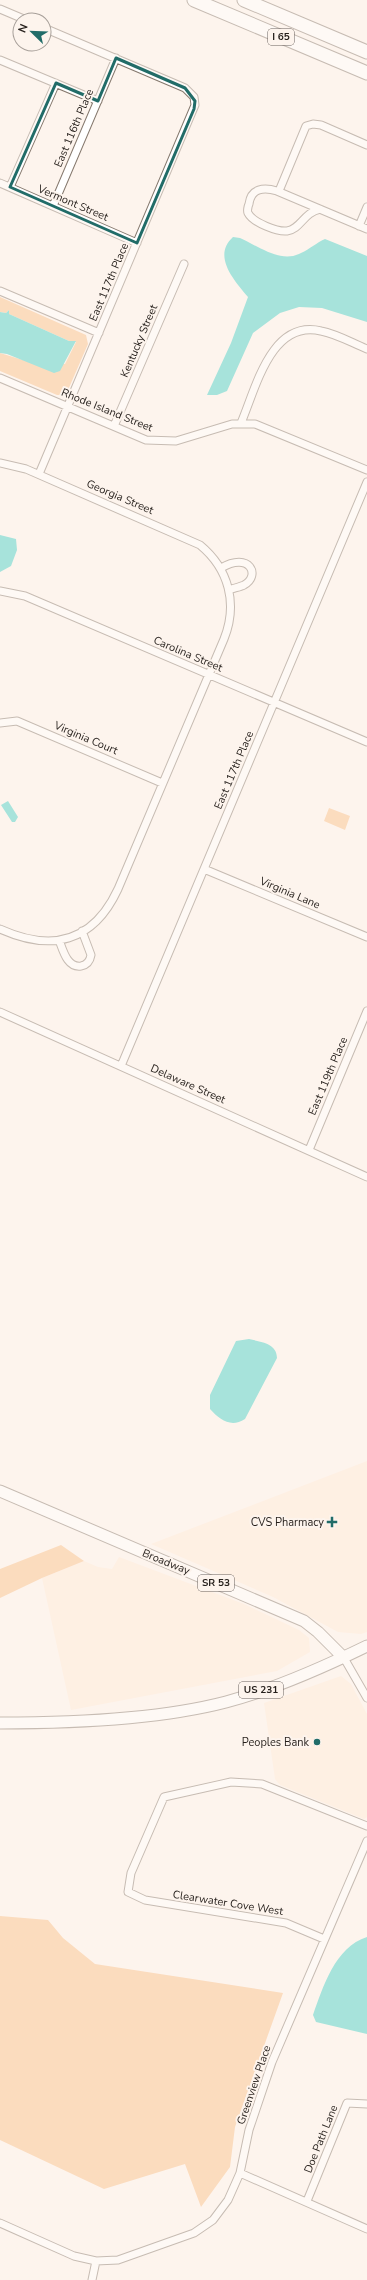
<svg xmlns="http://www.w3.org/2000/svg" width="367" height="2280" viewBox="0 0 367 2280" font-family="'Nunito Sans',sans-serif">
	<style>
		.built { fill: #ffead8 }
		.green { fill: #f9be86 }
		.water { fill: #3ecec6 }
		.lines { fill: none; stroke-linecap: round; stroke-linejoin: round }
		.minor-casing { stroke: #85786d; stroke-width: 9 }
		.primary-casing { stroke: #85786d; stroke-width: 13 }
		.motorway-casing { stroke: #85786d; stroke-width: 15 }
		.minor { stroke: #fff; stroke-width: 7 }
		.primary { stroke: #fff; stroke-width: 11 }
		.motorway { stroke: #fff; stroke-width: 13 }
		.marked { fill: none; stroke: #216c68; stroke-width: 3; stroke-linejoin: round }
		.poi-dot { fill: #216c68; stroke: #fdf4ed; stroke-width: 1.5 }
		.labels { text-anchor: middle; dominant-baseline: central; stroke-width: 4; stroke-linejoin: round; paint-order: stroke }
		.shield { fill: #fdf4ed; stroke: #665f5a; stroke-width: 1 }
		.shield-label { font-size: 10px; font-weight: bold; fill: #251f1b }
		.street-label { font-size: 11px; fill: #251f1b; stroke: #fdf4ed }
		.poi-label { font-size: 11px; fill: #251f1b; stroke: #fdf4ed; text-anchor: end }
	</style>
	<rect width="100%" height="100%" fill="#fdf4ed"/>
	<!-- built -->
	<path class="built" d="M367,1461V1632L361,1634L338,1632L273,1597L151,1544Z
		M119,1557L244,1604L299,1630L309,1638L310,1652L277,1671L71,1710L42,1578L84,1561L98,1567L112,1569Z
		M341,1676L351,1684L367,1714V1817L364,1819L280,1785L275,1779L264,1703Z"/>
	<!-- green -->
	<path class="green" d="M0,297L86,335L88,344L68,390L62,395H57L0,371V353L23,360L65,364L76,342L69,341L9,314V310L6,313L0,312Z
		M329,808L350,816L345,830L324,821Z
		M61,1545L84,1561L42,1578L0,1598V1569Z
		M0,1916L48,1920L63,1938L95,1964L283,1993L235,2127L230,2167L201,2207L185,2164L104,2189L0,2140Z"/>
	<!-- water -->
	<path class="water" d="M233,237L240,238C258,246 281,264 301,253C310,249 316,243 325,239L367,256V322L322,308L299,307L280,313L253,333L227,391L217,395H207L231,343L248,297C234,280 212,256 233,237Z
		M9,310V314L69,341H76L60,371L54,373L7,354L0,353V312L6,313Z
		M0,535L16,539L17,550L11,566L0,572Z
		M8,801L18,817L15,822H12L1,805Z
		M249,1339C261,1342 277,1343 277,1358L245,1419C231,1428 220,1420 210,1409V1395L236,1341Z
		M367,1937V2034L316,2022L313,2015C323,1987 335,1947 367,1937Z"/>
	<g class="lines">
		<!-- minor casing -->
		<g class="minor-casing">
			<path id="minor" d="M0,9L26,20
				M0,60L98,101
				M0,183L137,243
				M10,187L56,83
				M279,191L306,126L313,124L321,125L367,145
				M53,206L116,58
				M320,209C303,213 301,229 287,231C278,232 253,223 248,213C247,211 248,206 249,204C251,188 264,187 277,191L367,229
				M359,226L367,207
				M0,291L99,333
				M0,378L146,440L176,441L232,424H255L367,470
				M241,423C256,388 271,319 321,331C337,334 352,343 367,349
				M114,426L184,264
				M0,463L26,469L200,545C229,569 238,604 224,639L118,889C93,943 51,952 0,929
				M39,474L195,105L194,97L185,88L44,28
				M221,568C250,551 261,576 244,585C240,587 234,588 229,590
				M0,591L25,596L367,742
				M0,723L17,721L162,783
				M204,869L367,937
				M59,940C63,950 67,968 81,966C87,965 90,961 91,955L82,931
				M0,1012L367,1177
				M121,1066L367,482
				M309,1150L367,1011
				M344,1658L367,1698
				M324,1939L286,1923L145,1900L128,1892L131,1873L164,1797L231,1782L262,1784L367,1826
				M240,2173L367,2229
				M307,2201L347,2103L367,2104
				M0,2223L74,2256L96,2261L118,2260L194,2233L213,2220L228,2200L240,2173L249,2130L272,2062L367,1841
				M92,2280L96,2261"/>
		</g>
		<!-- primary casing -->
		<g class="primary-casing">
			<path id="primary" d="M0,1491L304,1621L318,1632L344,1658
				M0,1723C71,1723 157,1720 226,1702C275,1689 322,1668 367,1646"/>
		</g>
		<!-- motorway casing -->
		<g class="motorway-casing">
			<path id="motorway" d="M194,0L367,73
				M244,0L367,52"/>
		</g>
		<!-- minor -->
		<use href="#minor" class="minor"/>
		<!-- primary -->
		<use href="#primary" class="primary"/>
		<!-- motorway -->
		<use href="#motorway" class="motorway"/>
	</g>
	<!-- marked area -->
	<path d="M0 0H367V2280H0ZM116,58L185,88L195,101L194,109L137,243L10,187L56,83L98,101Z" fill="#fdf4ed" fill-opacity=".55" fill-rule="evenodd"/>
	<path class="marked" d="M116,58L185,88L195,101L194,109L137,243L10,187L56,83L98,101Z"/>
	<!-- markers -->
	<g class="poi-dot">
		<path d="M330 1516h4v4h4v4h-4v4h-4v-4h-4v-4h4z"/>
		<circle cx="317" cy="1742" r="4"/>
	</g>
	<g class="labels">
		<!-- shield labels -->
		<g class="shield">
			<rect x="268" y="29" width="26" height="16" rx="3"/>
			<rect x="198" y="1575" width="36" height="16" rx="3"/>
			<rect x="239" y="1682" width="44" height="16" rx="3"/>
		</g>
		<g class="shield-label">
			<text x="281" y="37">I 65</text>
			<text x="216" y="1583">SR 53</text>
			<text x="261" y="1690">US 231</text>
		</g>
		<!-- street labels -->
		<g class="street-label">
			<text transform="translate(74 128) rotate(-67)">East 116th Place</text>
			<text transform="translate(73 203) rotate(23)">Vermont Street</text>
			<text transform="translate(109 282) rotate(-67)">East 117th Place</text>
			<text transform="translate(139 341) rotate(-67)">Kentucky Street</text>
			<text transform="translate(107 410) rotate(22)">Rhode Island Street</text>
			<text transform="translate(120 497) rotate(23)">Georgia Street</text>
			<text transform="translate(188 654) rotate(23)">Carolina Street</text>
			<text transform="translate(86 738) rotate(23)">Virginia Court</text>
			<text transform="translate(234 770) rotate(-67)">East 117th Place</text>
			<text transform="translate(290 893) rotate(23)">Virginia Lane</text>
			<text transform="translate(328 1076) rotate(-67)">East 119th Place</text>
			<text transform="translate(188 1084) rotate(24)">Delaware Street</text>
			<text transform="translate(166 1562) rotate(22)">Broadway</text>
			<text transform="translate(228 1903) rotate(9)">Clearwater Cove West</text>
			<text transform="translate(254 2085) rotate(-71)">Greenview Place</text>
			<text transform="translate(321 2139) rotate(-68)">Doe Path Lane</text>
		</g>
		<!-- poi labels -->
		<g class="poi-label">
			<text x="324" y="1522">CVS Pharmacy</text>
			<text x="309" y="1742">Peoples Bank</text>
		</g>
	</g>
	<!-- north arrow -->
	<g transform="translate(32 32) rotate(293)"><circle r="19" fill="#fdf4ed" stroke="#a79f99"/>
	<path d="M0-3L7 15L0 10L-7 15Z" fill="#216c68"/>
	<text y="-6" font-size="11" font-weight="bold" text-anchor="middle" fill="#251f1b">N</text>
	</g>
</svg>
